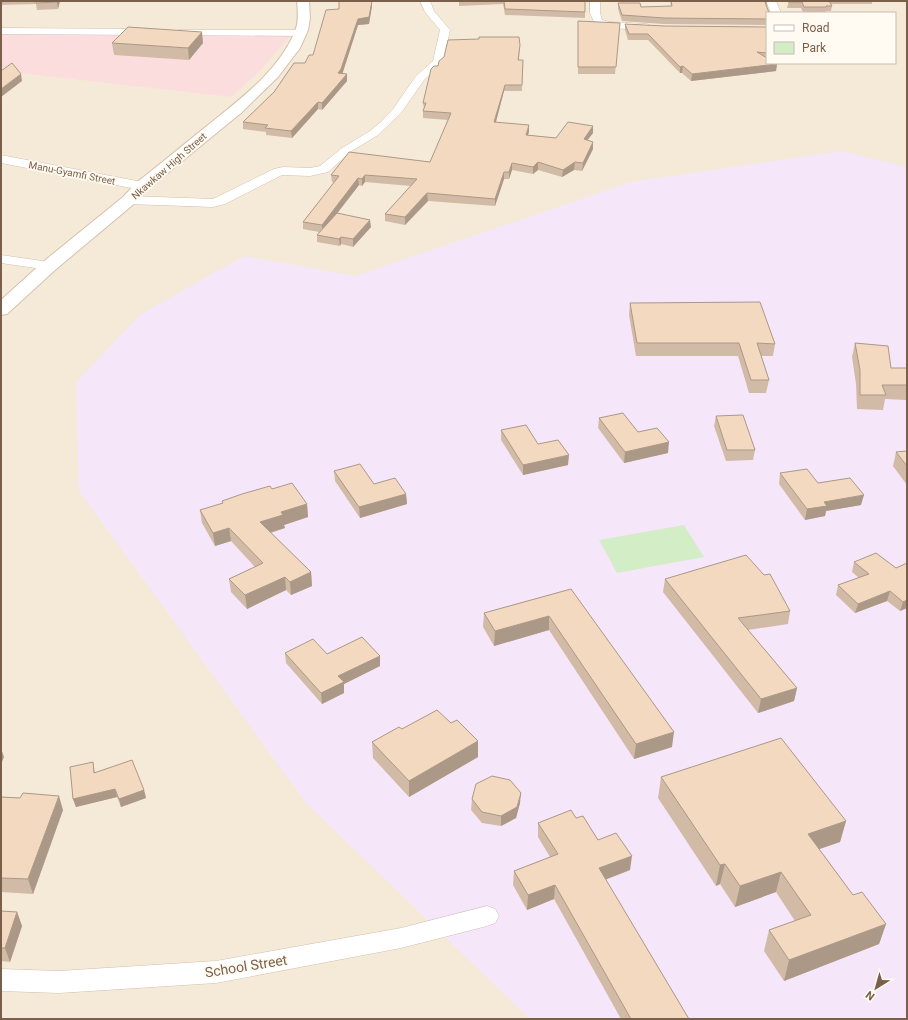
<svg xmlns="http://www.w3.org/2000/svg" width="908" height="1020" viewBox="0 0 908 1020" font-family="Roboto,sans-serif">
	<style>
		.residential { fill: #f5ead8; fill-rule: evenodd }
		.education { fill: #f5e6fa }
		.medical { fill: #fcddde }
		.green { fill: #d3edc7 }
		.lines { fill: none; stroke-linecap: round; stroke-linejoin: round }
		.street-casing { stroke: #d1c0ae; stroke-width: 1 }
		.secondary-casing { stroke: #d4c1ac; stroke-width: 2 }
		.street { fill: #fff; fill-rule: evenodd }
		.secondary { fill: #fff; fill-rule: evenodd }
		.wall { fill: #d2bba6 }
		.shaded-wall { fill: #ab9887 }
		.building { fill: #f4d9c1; stroke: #ab9887 }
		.labels { text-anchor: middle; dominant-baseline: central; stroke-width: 3.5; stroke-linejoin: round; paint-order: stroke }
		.far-street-label { font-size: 10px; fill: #7a604b; stroke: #fffbf2 }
		.near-street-label { font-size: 14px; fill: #7a604b; stroke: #fffbf2 }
	</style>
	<rect width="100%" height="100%" fill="#fdf7ea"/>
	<!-- residential -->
	<path class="residential" d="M1,1H907V1019H1ZM767,13H895V63H767Z"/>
	<!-- education -->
	<path class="education" d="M842,151L907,167V1019H530L305,802L79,491L76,382L141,314L244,256L355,276L631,182Z"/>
	<!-- medical -->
	<path class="medical" d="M1,27L290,36L261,70L231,97L1,71Z"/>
	<!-- green -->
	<path class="green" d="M684,525L704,557L617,573L599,540Z"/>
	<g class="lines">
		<!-- street casing -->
		<g class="street-casing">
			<path id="street" d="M420,1H430L434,11L450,30L443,62L424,80L401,113L378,135L350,152L328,172L310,176L282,175L225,204L213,207L129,204L125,203L123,200L125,197L129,196L213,199L274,169L283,167L310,168L320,166L342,148L370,131L381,122L393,109L416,76L433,61L440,30L425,12Z
				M590,1H600V13L602,20L610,22L647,24L652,27L647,30L610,28L595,24L590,13Z
				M766,1H776L781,13H771Z
				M1,28L147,29L152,32L147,35L1,34Z
				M179,30H301L306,33L301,36L176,35L174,33Z
				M1,155L142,182L146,183L148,186L146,189L142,190L1,163Z
				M1,255L49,262L54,263L56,266L54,269L49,270L1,263Z
				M487,906L495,909L499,916L495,923L487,926L401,948L216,983L59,993L1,991V969L59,971L216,961L401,928Z"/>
		</g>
		<!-- secondary casing -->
		<g class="secondary-casing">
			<path id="secondary" d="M297,1H309L310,18L308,30L300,48L278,77L241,113L148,189L135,203L55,270L7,314L1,315V300L43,262L123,197L136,183C161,164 184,144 208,125C240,99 279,71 295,31C299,22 298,11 297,1Z"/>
		</g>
		<!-- street -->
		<use href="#street" class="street"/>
		<!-- secondary -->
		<use href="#secondary" class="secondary"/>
	</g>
	<!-- wall -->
	<path class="wall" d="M1,1H60L58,9L37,10L36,4L1,5Z
		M459,1H585V18L505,15L503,4L459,6Z
		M670,1H767V25L663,24L622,21L618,9V3L641,7L671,6Z
		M789,1H872V4H831L832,6L831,11H826L825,13L803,12L801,8H787Z
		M372,6L369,24L358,25L342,74H347V81L322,110L318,109L292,138L266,135V132L243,129V122L305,63L313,55L339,9Z
		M578,21L620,23L615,74H578Z
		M625,24L664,26L767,27V63L777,64L776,71L691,81L682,73H680L648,40H628L625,30Z
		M112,43H203L189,60L114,55Z
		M520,45L519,60H523L522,91H504L496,122L529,132L528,135L556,138L593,133L587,140L593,149L582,171L574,170L562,177L538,170L533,174L512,170L509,179H504L495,206L428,201L405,225L385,221V214L411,186L365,182L362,186L359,185L337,213L371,227L353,247L341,244L340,246L317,242V235L319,232L303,229V222L334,183L332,182L331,175L430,162L448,120L423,118V111L424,109L423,103L438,66Z
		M630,303L775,344L773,356H761L769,380L766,393H749L738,356H636L629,315Z
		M855,343L891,368H907V400L885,399L883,410L857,409L856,384L852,357Z
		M716,416L755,450L753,460L726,461L714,426Z
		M599,418L638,432L668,453L624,463L598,428Z
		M501,430L538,444L568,465L523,475L501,440Z
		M907,451V485L893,466L896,452Z
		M334,471L406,494L407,504L360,518L335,481Z
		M780,473L818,483L861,505L826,511L825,516L805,520L779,484Z
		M272,489L307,504L308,517L284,525L285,528L271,533L311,572L312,586L291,595L286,590L247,609L231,592L229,579L255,567L231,541L215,546L202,523L200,510L222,504V501Z
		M854,562L896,568L907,608L900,611L887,601L855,613L836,595L838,585L859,578L852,572Z
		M665,579L790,611L788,624L748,630L797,688L794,701L758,713L663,592Z
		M571,589L672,747L634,759L549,630L494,646L483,627L484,613Z
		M285,653L327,654L380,666L344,684V693L322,704L286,663Z
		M402,729L478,757L409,797L373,758L372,742Z
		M93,762L95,773L144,790L146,798L121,807L117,797L76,807L73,799Z
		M661,777L846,821L840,842L819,849L853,895L886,924L879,944L784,981L764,951L769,930L795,921L776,892L735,907L720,884L716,886L658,798Z
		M1,797L63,810L33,894L1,892Z
		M472,799L520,803L516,818L501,826L482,823L471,810Z
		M576,818L630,870L605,879L689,1019H621L554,899L527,910L513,885L514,871L550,857L538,837V823Z
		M1,911L17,912L22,926L10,962L1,961Z"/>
	<!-- shaded-wall -->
	<path class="shaded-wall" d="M57,1H60L58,9L57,2Z
		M372,1V6L369,24L358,25L342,75L338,73L358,19Z
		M202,32L203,43L189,60L188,48Z
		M777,64L776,71L691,81L692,74Z
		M683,66L682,73H680V67Z
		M21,74L22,81L1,97V89Z
		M347,74V81L322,110V103Z
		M505,85L504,91L494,129V122Z
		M318,102V109L292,138L291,131Z
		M529,125V132L525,142L526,135Z
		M593,126V133L583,146L584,139Z
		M593,142V149L582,171L583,163Z
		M538,162V170L533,174V167Z
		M575,162L574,170L562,177L563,170Z
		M512,163V170L509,179V172Z
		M504,172V179L495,206V199Z
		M365,175V182L362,186V179Z
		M358,178L359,185L322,233V225Z
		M427,193L428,201L405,225V217Z
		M370,220L371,227L353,247V239Z
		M341,237V244L340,246L339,239Z
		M669,442L668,453L624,463L625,452Z
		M569,455L568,465L523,475V465Z
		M406,494L407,504L360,518L359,507Z
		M864,495L861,505L826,511L825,516L805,520L807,509L824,502Z
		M307,504L308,517L284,525L285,528L261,535L260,522L281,512Z
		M229,528L231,541L215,546L213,533Z
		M311,572L312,586L291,595L290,582Z
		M285,577L286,590L247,609L245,595Z
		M890,591L887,601L855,613L858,604Z
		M907,600V608L900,611L903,602Z
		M549,616V630L494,646L495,631Z
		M380,656V666L344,684V693L322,704L321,693L338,676Z
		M797,688L794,701L758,713L761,699Z
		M674,732L672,747L634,759L636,744Z
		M478,741V757L409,797V781Z
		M1,748L4,757L1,764Z
		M115,789L117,797L76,807L73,799Z
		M144,790L146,798L121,807L119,799Z
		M521,793L520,803L516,818L501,826V816Z
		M59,796L63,810L33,894L28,879Z
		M846,821L840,842L802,855L808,834Z
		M632,856L630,870L597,883L599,868Z
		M725,864L720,884L716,886L720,865Z
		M781,872L776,892L735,907L740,886Z
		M555,885L554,899L527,910L528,895Z
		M17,912L22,926L10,962L5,948Z
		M886,924L879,944L784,981L789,960Z"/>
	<!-- building -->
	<path class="building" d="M37,1H57V2L36,3Z
		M339,1H372L369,17L358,19L341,69L338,73L347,74L322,103L318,102L291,131L265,128L268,125L243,122L274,92L294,63H305L309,55H313L326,10L339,9Z
		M504,1H585V12L505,9Z
		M671,1H767V2H765L769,13H767V19L664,18L622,15L618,3H640L641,7L672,6Z
		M789,1H829L832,6H826V7H804L802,2H788Z
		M578,21L620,23L616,67H578Z
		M625,24L664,26L767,27V53L757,52L767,58V63H775L777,64L692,74L683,66L680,67L648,34H629Z
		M128,27L202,32L188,48L112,43Z
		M479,37H519L520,45L518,60H523L522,85H505L494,122L529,125L526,135L556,138L568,122L593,126L584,139L593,142L583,163L575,162L563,170L538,162L533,167L512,163L509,172H504L495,199L427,193L405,217L385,214L417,179L365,175L362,179L358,178L322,225L303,222L339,176L331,175L349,152L430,162L451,113L423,111L426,103H423L431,69L434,66H438L439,61L444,57L448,40L479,39Z
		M12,63L21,74L1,89V71Z
		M337,213L370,220L353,239L341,237L339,239L317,235Z
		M760,302L775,344L757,343L769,380H751L739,343H637L630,303Z
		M855,343L888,346L891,368H907V385H882L886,395H860V370Z
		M623,413L638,432L657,428L669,442L625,452L599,418Z
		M743,415L755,450H727L716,416Z
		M526,425L538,444L558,440L569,455L523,465L501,430Z
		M907,451V466L896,452Z
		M360,464L374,484L395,478L406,494L359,507L334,471Z
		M807,469L818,483L850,478L864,495L824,502L827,506L807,509L780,473Z
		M292,483L307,504L281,512L283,515L260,522L311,572L290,582L285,577L245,595L229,579L263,563L229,528L213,533L200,510L223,503L222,501L242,494L270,486L272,489Z
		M876,553L896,568L907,563V600L903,602L890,591L858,604L838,585L869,574L854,562Z
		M746,555L764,575L770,574L790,611L738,618L797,688L761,699L665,579Z
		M571,589L674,732L636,744L549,616L495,631L484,613Z
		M362,637L380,656L338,676L344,682L321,693L285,653L313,639L327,654Z
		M437,710L451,723L457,720L478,741L409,781L372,742L399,727L402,729Z
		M781,738L846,821L808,834L853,895L862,892L886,924L789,960L769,930L811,915L781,872L740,886L725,864L720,865L661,777Z
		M132,760L144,790L119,799L115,789L73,799L70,767L93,762L94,773Z
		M492,776L510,780L521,793L517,807L501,816L482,812L472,799L476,784Z
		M23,793L59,796L28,879L1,878V797L20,798Z
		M571,810L576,818L583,816L598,840L616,833L632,856L599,868L689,1019H631L555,885L528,895L514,871L558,854L538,823Z
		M1,911L17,912L5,948H1Z"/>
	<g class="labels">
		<!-- far-street labels -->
		<g class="far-street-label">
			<text transform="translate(169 166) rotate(-41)">Nkawkaw High Street</text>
			<text transform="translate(72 173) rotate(11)">Manu-Gyamfi Street</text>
		</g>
		<!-- near-street labels -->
		<g class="near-street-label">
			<text transform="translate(246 966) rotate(-9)">School Street</text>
		</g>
	</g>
	<!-- border -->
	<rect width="908" height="1020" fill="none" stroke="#7a604b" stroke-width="4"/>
	<!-- legend -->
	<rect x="766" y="12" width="130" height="52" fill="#fffbf2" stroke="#cabdaf"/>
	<rect x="774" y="25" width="20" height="6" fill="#ffffff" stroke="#cabdaf"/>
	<text x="802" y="32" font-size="12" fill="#7a604b">Road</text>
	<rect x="774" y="42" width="20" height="12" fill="#d3edc7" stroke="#cabdaf"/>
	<text x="802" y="52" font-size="12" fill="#7a604b">Park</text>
	<!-- north arrow -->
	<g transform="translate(876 988) rotate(217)" stroke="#fffbf2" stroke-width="3" paint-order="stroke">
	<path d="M0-3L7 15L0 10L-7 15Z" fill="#7a604b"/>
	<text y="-6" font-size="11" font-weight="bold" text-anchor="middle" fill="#7a604b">N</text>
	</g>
</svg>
